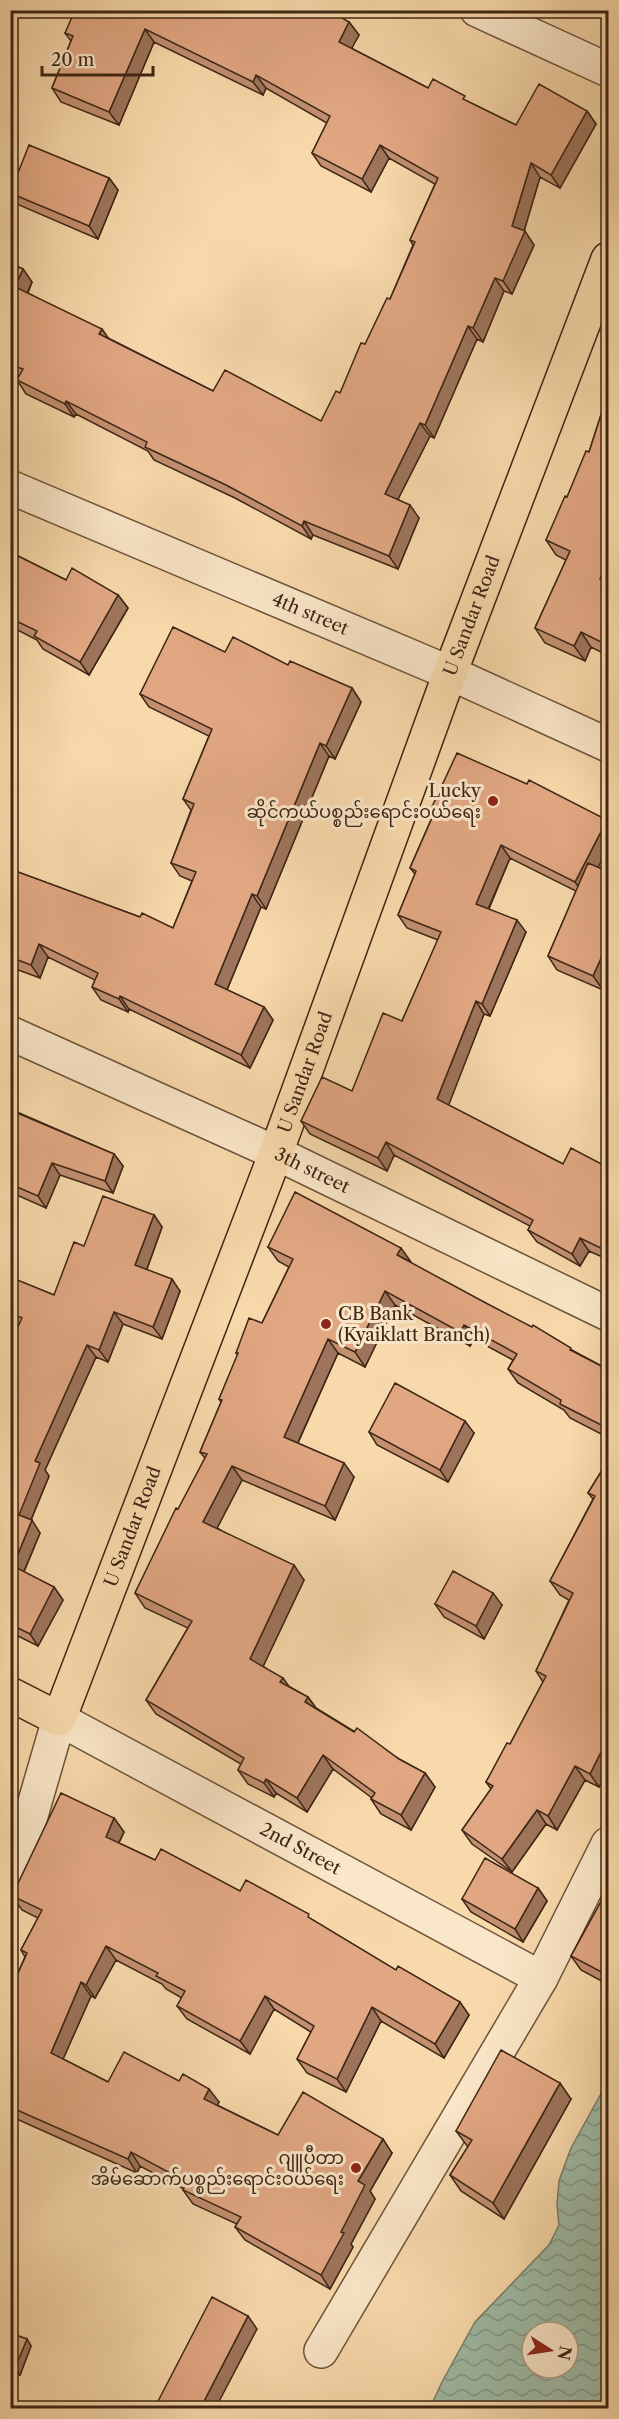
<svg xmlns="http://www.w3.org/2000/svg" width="619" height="2419" viewBox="0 0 619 2419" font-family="'Libre Caslon Text','Noto Sans Myanmar',serif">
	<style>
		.water { fill: url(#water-waves); stroke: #787f6b; stroke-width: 1.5; fill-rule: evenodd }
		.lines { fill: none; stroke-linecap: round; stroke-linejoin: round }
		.minor-casing { stroke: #6c533a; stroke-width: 36 }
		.major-casing { stroke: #3e2615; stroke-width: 36 }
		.minor { stroke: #fae6c8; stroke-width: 33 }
		.major { stroke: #f8d9ab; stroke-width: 33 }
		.wall { fill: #c29071; stroke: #3e2615; stroke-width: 1.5 }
		.shaded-wall { fill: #9e755c; stroke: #3e2615; stroke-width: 1.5 }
		.building { fill: #e1a783; stroke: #3e2615; stroke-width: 1.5 }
		.poi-dot { fill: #8f2418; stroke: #fae6c8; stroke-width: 2 }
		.labels { text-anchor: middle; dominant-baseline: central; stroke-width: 6; stroke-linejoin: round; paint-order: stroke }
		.street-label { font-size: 18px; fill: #3e2615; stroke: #fae6c8 }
		.poi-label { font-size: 18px; fill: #3e2615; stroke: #fae6c8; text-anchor: end }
	</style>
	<defs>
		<pattern id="water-waves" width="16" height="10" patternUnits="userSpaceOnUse" patternTransform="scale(1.5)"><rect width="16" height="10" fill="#9ebaa5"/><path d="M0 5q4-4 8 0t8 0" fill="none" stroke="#829785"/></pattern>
	</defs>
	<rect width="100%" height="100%" fill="#f8d9ab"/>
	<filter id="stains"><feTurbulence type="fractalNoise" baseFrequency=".00333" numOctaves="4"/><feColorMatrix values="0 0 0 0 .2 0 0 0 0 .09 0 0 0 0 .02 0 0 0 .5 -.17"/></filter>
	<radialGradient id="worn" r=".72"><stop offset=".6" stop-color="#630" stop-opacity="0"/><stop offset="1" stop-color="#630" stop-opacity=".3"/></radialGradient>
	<!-- water -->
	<path class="water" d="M608,2081V2408H430L442,2382L475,2322L549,2245L559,2225L557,2205L559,2181L571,2148ZM532,2332H568V2368H532Z"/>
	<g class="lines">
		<!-- minor casing -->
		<g class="minor-casing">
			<g id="minor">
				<path d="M477,10L608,70"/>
				<path id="s1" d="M10,487L450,673L608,745"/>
				<path id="s2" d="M10,1033L276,1153L608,1314"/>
				<path id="s3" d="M10,1888L59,1719L541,1978"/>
				<path d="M321,2351L541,1978L608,1844"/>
			</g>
		</g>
		<!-- major casing -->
		<g class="major-casing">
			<g id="major">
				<path id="s4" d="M10,1694L59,1719L276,1153L450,673L608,259"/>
			</g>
		</g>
		<!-- minor -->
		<use href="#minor" class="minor"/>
		<!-- major -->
		<use href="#major" class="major"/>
	</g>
	<!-- wall -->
	<path class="wall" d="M349,22L359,35L351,48L428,88L469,102L516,125L587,111L596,124L560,188L540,177L524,231L534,245L512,294L504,291L483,342L477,339L434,438L430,436L398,499L419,518L398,569L313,535L311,539L235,498L154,460L148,451L76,414L74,417L26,394L17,380L18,378L10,375V263L23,269L32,282L28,293L108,338L213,391L321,421L340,393L390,299L413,245L410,240L435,184L389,158L371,192L321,166L312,153L327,123L266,88L263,95L154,42L119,125L61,102L52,88L71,41L65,33Z
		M109,178L118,190L98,239L19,205L10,194V191Z
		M609,390V656L591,647L585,661L545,643L535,628L566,560L556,555L546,540L589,452Z
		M10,552L66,580L118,595L128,608L89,675L43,649L37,640L10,626Z
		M225,652L288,665L352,688L361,702L335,759L329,756L266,909L261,907L227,990L264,1007L273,1020L250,1068L129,1009L128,1012L101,1000L92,987L95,980L48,957L40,978L10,967V869L140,917L173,928L192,881L180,876L171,863L191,810L183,799L209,736L149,707L140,694Z
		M527,784L607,820L609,822V846L598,867L609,872V977L603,990L557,970L548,956L576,891L510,858L489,909L526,932L490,1016L484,1014L448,1105L563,1164L609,1168V1260L589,1251L580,1266L537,1242L528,1230L530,1226L394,1155L387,1171L310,1134L301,1121L352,1091L402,1021L438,940L407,928L398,915L415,874L410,868L434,813L431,809Z
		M10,1102L17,1112L114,1154L123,1166L113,1193L60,1175L46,1208L10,1192V1158L13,1151L10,1150Z
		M154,1215L162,1227L147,1269L180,1291L162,1339L123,1324L108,1362L96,1357L45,1470L49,1476L31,1520L40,1533L24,1572L54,1587L63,1600L38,1646L10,1632V1403L14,1394L10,1392V1344L19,1325L10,1322V1277L54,1295L84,1246Z
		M268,1247L410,1263L609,1370V1438L570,1418L564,1410L518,1383L508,1369L513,1360L474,1339L470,1346L395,1305L365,1367L338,1353L298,1443L354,1477L335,1520L242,1480L217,1528L304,1580L263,1666L290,1687L308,1697L316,1708L399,1759L425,1773L435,1787L411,1830L381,1814L371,1799L372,1798L333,1769L307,1812L276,1793L274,1797L248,1784L238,1770L241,1764L156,1714L146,1700L188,1628L145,1608L135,1593L205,1458L200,1452L221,1402L219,1399L238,1355L236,1353L262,1323L289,1267L278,1261Z
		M369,1432L474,1433L448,1482L377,1445Z
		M609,1459V1768L599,1787L585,1780L557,1830L546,1824L512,1872L472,1844L462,1830L491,1789L486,1782L510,1744L543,1682L536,1671L569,1600L560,1595L550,1581L593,1499L588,1493Z
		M435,1604L502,1605L484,1639L444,1617Z
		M114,1818L124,1832L119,1843L155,1860L240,1891L314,1921L469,2015L444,2058L381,2021L346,2092L307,2073L297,2059L311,2032L274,2009L250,2054L187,2019L177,2006L182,1998L166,1989L162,1984L116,1960L95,1998L91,1996L63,2059L108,2082L219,2102L217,2105L278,2135L392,2153L370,2191L375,2199L351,2244L353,2247L330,2289L245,2240L235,2227L237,2224L193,2204L183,2190L184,2189L140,2166L137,2173L10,2116V1991L25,1957L21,1950L38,1918L22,1910L12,1896Z
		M609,1887V1985L581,1970L571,1956Z
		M538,1888L547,1901L523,1942L471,1912L462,1899Z
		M571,2099L504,2219L461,2191L450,2175L468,2147L456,2131Z
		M10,2333L27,2339L31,2346L20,2375L10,2372Z"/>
	<!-- shaded-wall -->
	<path class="shaded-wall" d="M349,22L359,35L348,55L339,42Z
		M145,29L154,42L119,125L109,112Z
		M256,75L266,88L263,95L253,82Z
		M587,111L596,124L560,188L551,175Z
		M380,145L389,158L371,192L362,179Z
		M531,163L540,177L522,238L525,231L534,245L512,294L503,281L512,226Z
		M109,178L118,190L98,239L89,226Z
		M23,269L32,282L24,300L15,287Z
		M495,278L504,291L483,342L473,328Z
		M468,326L477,339L434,438L425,425Z
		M102,329L111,342L99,334Z
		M66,401L76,414L74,417L65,404Z
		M420,423L430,436L394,507L385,494Z
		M410,505L419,518L398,569L389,556Z
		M304,521L313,535L311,539L302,526Z
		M609,560V599L601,588L600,579Z
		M118,595L128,608L89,675L80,662Z
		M581,632L591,647L585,661L574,646Z
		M352,688L361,702L335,759L326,746Z
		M320,743L329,756L266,909L257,896Z
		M607,820L609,822V846L584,895L575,882Z
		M501,845L510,858L485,916L476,904Z
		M252,894L261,907L224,997L215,984Z
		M517,920L526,932L490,1016L482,1004Z
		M39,944L48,957L40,978L31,965Z
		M606,947L609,952V977L603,990L593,976Z
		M120,996L129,1009L128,1012L119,999Z
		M476,1001L484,1014L446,1112L437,1099Z
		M264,1007L273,1020L250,1068L241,1055Z
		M10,1102L17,1111L14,1120L10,1115Z
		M386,1142L394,1155L387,1171L378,1158Z
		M114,1154L123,1166L113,1193L105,1181Z
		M52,1163L60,1175L46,1208L38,1196Z
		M154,1215L162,1227L144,1277L135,1265Z
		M580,1238L589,1251L580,1266L572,1254Z
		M401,1248L411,1262L397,1255Z
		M172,1279L180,1291L162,1339L153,1327Z
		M385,1291L395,1305L365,1367L355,1352Z
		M114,1312L123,1324L108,1362L99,1350Z
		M464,1325L474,1339L470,1346L460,1332Z
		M328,1339L338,1353L294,1451L284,1437Z
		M87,1345L96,1357L45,1470L49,1476L28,1527L19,1515L35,1461Z
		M465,1421L474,1433L448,1482L440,1470Z
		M344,1463L354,1477L335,1520L325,1506Z
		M232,1466L242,1480L213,1536L203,1522Z
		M32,1520L40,1533L21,1578L13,1566Z
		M294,1565L304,1580L260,1673L250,1659Z
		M54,1587L63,1600L38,1646L30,1634Z
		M493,1593L502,1605L484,1639L476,1626Z
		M283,1678L293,1692L280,1682Z
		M308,1697L318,1711L305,1702Z
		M609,1736V1768L599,1787L590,1774Z
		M323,1755L333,1769L307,1812L297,1798Z
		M575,1766L585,1780L557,1830L548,1816Z
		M425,1773L435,1787L411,1830L401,1815Z
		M266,1779L276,1793L274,1797L264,1783Z
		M537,1810L546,1824L512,1872L502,1859Z
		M114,1818L124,1832L115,1850L106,1837Z
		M538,1888L547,1901L523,1942L515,1929Z
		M106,1946L116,1960L95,1998L86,1985Z
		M81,1982L91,1996L60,2066L51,2053Z
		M265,1996L274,2009L250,2054L240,2041Z
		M460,2002L469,2015L444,2058L435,2044Z
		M372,2007L381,2021L346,2092L337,2079Z
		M560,2083L571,2099L504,2219L493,2203Z
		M209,2089L219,2102L213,2113L204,2099Z
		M383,2139L392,2153L370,2191L375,2199L351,2244L353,2247L330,2289L321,2275L341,2232L358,2181Z
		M131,2152L140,2166L137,2173L128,2159Z
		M248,2316L257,2329L215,2409H200Z
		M27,2339L31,2346L20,2375L15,2368Z"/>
	<!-- building -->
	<path class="building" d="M75,10H329L349,22L339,42L428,88L433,79L465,96L463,99L516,125L539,84L587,111L551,175L531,163L512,226L525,231L503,281L495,278L473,328L468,326L425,425L420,423L385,494L410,505L389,556L304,521L302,526L226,485L145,447L147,442L66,401L65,404L17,380L23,369L10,365V263L23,269L15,287L102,329L99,334L213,391L225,370L321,421L336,391L340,393L361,343L365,344L387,298L390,299L415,242L410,240L438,178L380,145L362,179L312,153L330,116L256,75L253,82L145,29L109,112L52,88L73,36L65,33Z
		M29,145L109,178L89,226L10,193Z
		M609,390V560L600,579L604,581L601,588L609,592V646L581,632L574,646L535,628L570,551L546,540L565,496L567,497L586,451L589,452Z
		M10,552L66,580L72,568L118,595L80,662L34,636L37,631L10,618Z
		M173,627L225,652L233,637L288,665L290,661L352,688L326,746L320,743L257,896L252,894L215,984L264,1007L241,1055L120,996L119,999L92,987L98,973L39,944L31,965L10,957V869L140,917L142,913L173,928L196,872L171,863L194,804L183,799L212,729L140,694Z
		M457,753L527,784L529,780L607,820L575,882L501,845L476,904L517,920L482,1004L476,1001L437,1099L563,1164L571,1148L609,1168V1252L580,1238L572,1254L528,1230L533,1220L386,1142L378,1158L301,1121L322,1077L352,1091L383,1013L402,1021L441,932L398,915L416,871L410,868L435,811L431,809Z
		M588,863L609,872V949L606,947L593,976L548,956Z
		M10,1110L114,1154L105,1181L52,1163L38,1196L10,1184V1158L17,1143L10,1141Z
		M295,1192L401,1248L397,1255L484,1302L532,1327L533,1325L571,1348L570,1350L609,1370V1429L560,1404L561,1400L508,1369L517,1354L464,1325L460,1332L385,1291L355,1352L328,1339L284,1437L344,1463L325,1506L232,1466L203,1522L294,1565L250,1659L283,1678L280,1682L308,1697L305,1702L354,1732L357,1728L399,1759L425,1773L401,1815L371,1799L375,1793L323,1755L297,1798L266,1779L264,1783L238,1770L244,1758L146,1700L192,1621L135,1593L176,1508L178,1509L207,1454L200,1452L222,1400L219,1399L238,1353H236L249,1318L262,1323L293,1259L268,1247Z
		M103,1196L154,1215L135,1265L172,1279L153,1327L114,1312L99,1350L87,1345L35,1461L40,1463L19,1515L32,1520L13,1566L54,1587L30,1634L10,1624V1403L17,1387L10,1384V1344L22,1318L10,1313V1277L54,1295L74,1242L84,1246Z
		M395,1383L465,1421L440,1470L369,1432Z
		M609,1459V1736L590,1774L575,1766L548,1816L537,1810L502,1859L462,1830L493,1786L486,1782L507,1743L510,1744L546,1676L536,1671L573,1593L550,1581L595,1496L588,1493Z
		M453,1571L493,1593L476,1626L435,1604Z
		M61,1793L114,1818L106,1837L155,1860L161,1849L240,1891L246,1880L309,1914L308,1917L396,1970L398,1966L460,2002L435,2044L372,2007L337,2079L297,2059L314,2026L265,1996L240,2041L177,2006L185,1991L156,1976L158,1973L106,1946L86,1985L81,1982L51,2053L108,2082L124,2052L179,2081L183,2074L209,2089L204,2099L278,2135L303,2092L383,2139L358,2181L365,2185L341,2232L344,2233L321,2275L235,2227L241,2217L183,2190L187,2182L131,2152L128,2159L10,2107V1991L27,1953L21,1950L42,1910L12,1896Z
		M485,1858L538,1888L515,1929L462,1899Z
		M609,1887V1976L571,1956Z
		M501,2050L560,2083L493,2203L450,2175L472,2140L456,2131Z
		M212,2297L248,2316L200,2409H154Z
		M10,2333L27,2339L15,2368L10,2367Z"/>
	<!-- markers -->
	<g class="poi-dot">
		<circle cx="493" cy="801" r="6"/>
		<circle cx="326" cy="1324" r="6"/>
		<circle cx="356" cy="2168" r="6"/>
	</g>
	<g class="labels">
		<!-- street labels -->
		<g class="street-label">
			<text stroke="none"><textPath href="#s1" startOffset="326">4th street</textPath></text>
			<text stroke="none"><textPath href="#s4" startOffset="1233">U Sandar Road</textPath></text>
			<text stroke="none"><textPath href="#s4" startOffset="747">U Sandar Road</textPath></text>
			<text stroke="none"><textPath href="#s2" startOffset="332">3th street</textPath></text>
			<text stroke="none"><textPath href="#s4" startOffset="261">U Sandar Road</textPath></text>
			<text stroke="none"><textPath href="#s3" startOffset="450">2nd Street</textPath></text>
		</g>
		<!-- poi labels -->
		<g class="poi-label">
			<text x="481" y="791">Lucky<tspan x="481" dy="21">ဆိုင်ကယ်ပစ္စည်းရောင်း၀ယ်ရေး</tspan></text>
			<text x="338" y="1314" text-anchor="start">CB Bank<tspan x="338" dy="21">(Kyaiklatt Branch)</tspan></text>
			<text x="344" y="2158">ဂျူပီတာ<tspan x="344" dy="21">အိမ်ဆောက်ပစ္စည်းရောင်းဝယ်ရေး</tspan></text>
		</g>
	</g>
	<!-- margin -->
	<rect width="619" height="2419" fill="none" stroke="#f8d9ab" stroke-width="36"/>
	<rect x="12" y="12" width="595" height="2395" fill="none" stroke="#3e2615" stroke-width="3"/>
	<rect x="18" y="18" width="583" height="2383" fill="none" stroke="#3e2615" stroke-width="1.5"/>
	<!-- north arrow -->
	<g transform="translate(550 2350) rotate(102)"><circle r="28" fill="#fae6c8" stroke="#af9980" stroke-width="1.5"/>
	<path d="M0-4.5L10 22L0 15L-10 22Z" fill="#8f2418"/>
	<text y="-9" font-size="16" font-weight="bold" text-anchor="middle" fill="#3e2615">N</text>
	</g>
	<!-- scale -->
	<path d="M42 66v9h111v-9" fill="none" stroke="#3e2615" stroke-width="3"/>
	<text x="51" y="66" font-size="18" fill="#3e2615" stroke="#fae6c8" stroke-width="4.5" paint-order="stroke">20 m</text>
	<rect width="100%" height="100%" filter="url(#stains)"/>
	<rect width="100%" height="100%" fill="url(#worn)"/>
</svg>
